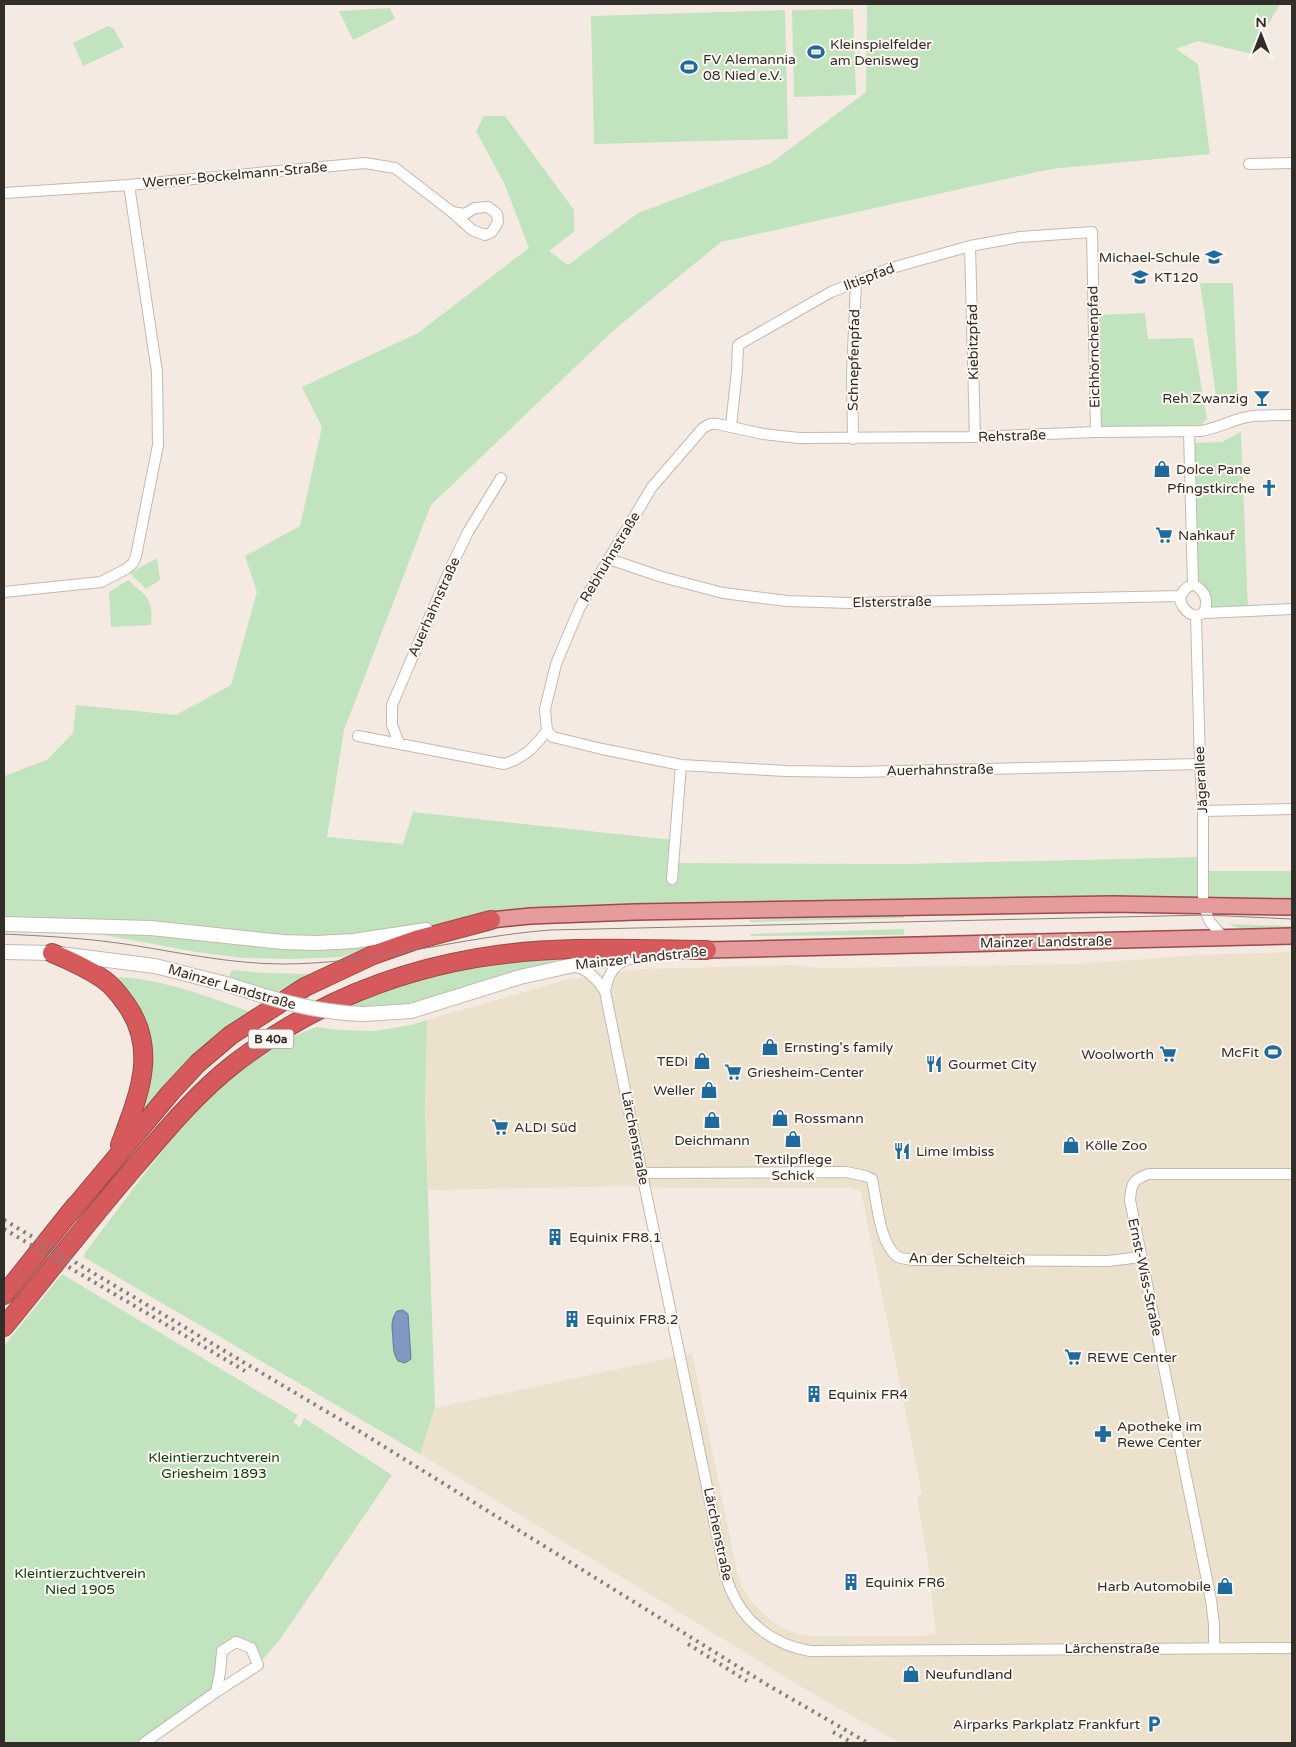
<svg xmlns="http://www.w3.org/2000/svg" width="1296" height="1747" viewBox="0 0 1296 1747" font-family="'Varela Round',sans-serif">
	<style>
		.commercial { fill: #ece1cd }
		.green { fill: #c1e4bf }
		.water { fill: #8098c3; stroke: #687895 }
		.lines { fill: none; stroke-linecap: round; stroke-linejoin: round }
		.street-casing { stroke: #c3b9b0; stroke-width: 12 }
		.secondary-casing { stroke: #c3b9b0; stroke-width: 16 }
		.primary-casing { stroke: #9c4a4a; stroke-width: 18 }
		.highway-casing { stroke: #9c4a4a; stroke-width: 20 }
		.street { stroke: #fff; stroke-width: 10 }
		.secondary { stroke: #fff; stroke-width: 14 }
		.primary { stroke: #e69b9d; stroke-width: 15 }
		.highway { stroke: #d6595c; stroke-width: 18 }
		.tram { stroke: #88817b; stroke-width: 1 }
		.rail { stroke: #88817b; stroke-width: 4; stroke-dasharray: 2.5 5; stroke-linecap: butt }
		.secondary-bridge-casing { stroke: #c3b9b0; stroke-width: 16; stroke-linecap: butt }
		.secondary-bridge { stroke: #fff; stroke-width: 14 }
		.labels { text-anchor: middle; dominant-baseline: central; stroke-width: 4; stroke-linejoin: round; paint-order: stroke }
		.shield { fill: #fff8f3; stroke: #6f6a66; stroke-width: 1 }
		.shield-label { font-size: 12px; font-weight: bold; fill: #312d29 }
		.poi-label { font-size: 14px; fill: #312d29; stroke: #fff8f3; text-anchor: start }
		.street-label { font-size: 14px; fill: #312d29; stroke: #fff8f3 }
		.park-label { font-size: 14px; fill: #063f0a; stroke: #fff8f3 }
	</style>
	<rect width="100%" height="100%" fill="#f5eae2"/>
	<!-- commercial -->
	<path class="commercial" d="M1292,952V1743H900L808,1691L420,1454L435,1408L692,1353L737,1572L742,1587L751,1601L770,1620L782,1628L795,1633L808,1636H924L936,1633L927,1555L917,1499L922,1493L861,1192L851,1188H675L632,1186L428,1190L425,1087L427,1020L566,980L641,969L789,965L824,968L1078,964L1197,955Z"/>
	<!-- green -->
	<path class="green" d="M867,4H1280L1251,54L1198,41L1176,49L1198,64L1210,154L1051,169L721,242L614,330L431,505L344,730L327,837L403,844L413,812L682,841L674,863L906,864L1203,857L1204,871H1292V907L635,912L354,941L4,924V776L47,760L73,733L76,705L176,715L231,685L257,592L245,556L300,526L322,427L302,387L418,333L529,248L505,185L476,131L484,116H505L574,210V232L549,251L568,265L638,213L771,163L866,92Z
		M390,8L395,19L353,40L339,11Z
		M853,9L856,95L794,97L792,10Z
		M785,10L788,139L594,144L591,16Z
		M108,26L114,29L124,47L83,66L73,43Z
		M1200,283H1233L1238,404L1217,403Z
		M1145,313L1148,339L1193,338L1207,419L1201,425L1102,428L1095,422L1094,315Z
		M1241,432L1248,609L1206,610L1195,584L1192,443L1222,442Z
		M157,558L160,580L146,589L130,573Z
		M128,580C146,596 154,599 151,625L111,627L109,592Z
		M904,913V918L750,922V920Z
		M1227,924L1292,926V929L1240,928Z
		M904,929V935L751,936L750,934Z
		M84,930L143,932L311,948L369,947L342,957L292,959L244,958L196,952L98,934H84Z
		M569,956L571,958C516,968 464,993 409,1003C386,1008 363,1007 340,1006L427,976L495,963Z
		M232,970L267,973L312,974L277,992L229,977Z
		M120,977C166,980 209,997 251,1012C205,1043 175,1071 140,1115L150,1073L112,979Z
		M427,1020L425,1107L435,1408L420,1454L102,1268L84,1257V1254L174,1135L202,1102L237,1070L275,1044L316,1027L337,1030L375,1031L411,1025Z
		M62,1274L298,1415L293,1422L300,1427L304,1418L392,1475L281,1638L258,1665L251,1648L236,1642L222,1651L216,1692L144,1743H4V1346Z"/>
	<!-- water -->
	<path class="water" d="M403,1310L408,1314L411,1359L405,1363L398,1361C393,1353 394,1350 393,1342C393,1329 389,1322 397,1311Z"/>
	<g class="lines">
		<!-- street casing -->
		<g class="street-casing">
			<path id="street" d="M1249,164L1292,163
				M4,193L129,185L365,163L395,168L452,212L472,230L485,235L492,232L498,222L497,214L488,207L475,208L465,214L452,212
				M970,246L975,437
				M731,426L737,370L738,345L831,292L888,269L970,246L1020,237L1092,232L1096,432
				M1189,431L1193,584
				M853,439L852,375L856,282
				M609,559L662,577L723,593L787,601L850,603L1181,596
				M1193,584C1205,591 1209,599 1204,613L1196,616C1187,614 1175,602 1183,592C1185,588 1189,586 1193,584Z
				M4,592L101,582L126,569L133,563L136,556L158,445L157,372L129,185
				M1204,613L1292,609
				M1196,616L1200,764L1203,811V905L1210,922L1224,938
				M547,731L545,709L556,664L580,607L652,487L703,428L710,424H717L763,434L799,438L975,437L1096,432L1201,431C1219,428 1235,418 1253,416C1266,415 1279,415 1292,415
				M547,731L553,737L602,749L681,765L786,771L855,772L1200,764
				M358,736L504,764C526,757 533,748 547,731
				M399,743L392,725V705L451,567L468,532L501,478
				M1203,811L1292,809
				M672,879L681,765
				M628,959C613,965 608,975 605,991L635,1140L717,1535C721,1552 723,1572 730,1588C744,1623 774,1645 810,1651L1292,1648
				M573,966C589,970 596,978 605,991
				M642,1173L846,1172L865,1176L872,1179C877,1201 879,1244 898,1257C902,1259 909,1259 914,1260L1108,1261L1141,1257
				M236,1642L251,1648L258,1665L216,1692L220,1673L222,1651Z
				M1214,1648V1624L1211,1600L1130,1200C1131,1184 1133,1179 1149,1174H1292
				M144,1743L216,1692"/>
		</g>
		<!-- secondary casing -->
		<g class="secondary-casing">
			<path id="secondary" d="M4,924L151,928L282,942L316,943L354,941L426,930
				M4,952L52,953L155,966L226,984
				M364,1014L411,1011L520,977L583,963L643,955"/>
		</g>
		<!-- primary casing -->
		<g class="primary-casing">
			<path id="primary" d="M491,920L530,916L635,912L1112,904L1292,907
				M707,950L1292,936"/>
		</g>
		<!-- highway casing -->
		<g class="highway-casing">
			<path id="highway" d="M52,953C69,960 87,968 103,979C112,985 119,994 126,1004C159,1050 138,1097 120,1145
				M69,1214L171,1092L198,1063L231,1035L305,987L373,955L416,940L491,920
				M4,1295L75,1206
				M4,1327C49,1272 92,1216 139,1162C168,1128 198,1092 234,1064C305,1009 388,973 477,958C553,945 630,949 707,950"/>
		</g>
		<!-- street -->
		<use href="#street" class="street"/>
		<!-- secondary -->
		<use href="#secondary" class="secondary"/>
		<!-- primary -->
		<use href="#primary" class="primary"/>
		<!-- highway -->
		<use href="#highway" class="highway"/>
		<!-- tram -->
		<path class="tram" d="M4,934C44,936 84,938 125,944C177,952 230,964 283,964C373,964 460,937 550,930L1206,915L1292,919"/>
		<!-- rail -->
		<path class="rail" d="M4,1220L351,1426L766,1684L868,1743
			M4,1229L245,1371
			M688,1644L747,1681
			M833,1732L853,1743"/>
		<!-- secondary-bridge casing -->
		<g class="secondary-bridge-casing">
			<path id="secondary-bridge" d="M226,984C273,999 315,1013 364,1014"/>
		</g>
		<!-- secondary-bridge -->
		<use href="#secondary-bridge" class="secondary-bridge"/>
	</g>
	<!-- icons -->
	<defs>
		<g id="stadium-bare" transform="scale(1.35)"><path d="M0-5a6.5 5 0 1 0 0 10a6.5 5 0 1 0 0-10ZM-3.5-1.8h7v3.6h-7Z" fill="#1e6a9d" stroke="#fff8f3" stroke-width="2.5" paint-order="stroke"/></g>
		<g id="school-bare" transform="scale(1.35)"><path d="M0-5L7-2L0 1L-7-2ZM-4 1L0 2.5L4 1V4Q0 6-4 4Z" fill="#1e6a9d" stroke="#fff8f3" stroke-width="2.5" paint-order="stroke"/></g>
		<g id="bar-bare" transform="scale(1.35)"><path d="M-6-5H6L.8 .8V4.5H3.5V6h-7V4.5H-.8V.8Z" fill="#1e6a9d" stroke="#fff8f3" stroke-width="2.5" paint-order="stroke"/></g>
		<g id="shop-bare" transform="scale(1.35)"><path d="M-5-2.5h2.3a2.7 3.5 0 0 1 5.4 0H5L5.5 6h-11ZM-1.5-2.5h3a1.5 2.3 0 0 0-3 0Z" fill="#1e6a9d" stroke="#fff8f3" stroke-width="2.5" paint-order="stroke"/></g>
		<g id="church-bare" transform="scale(1.35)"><path d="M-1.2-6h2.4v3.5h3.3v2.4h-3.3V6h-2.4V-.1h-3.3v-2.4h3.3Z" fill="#1e6a9d" stroke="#fff8f3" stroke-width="2.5" paint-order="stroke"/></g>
		<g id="supermarket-bare" transform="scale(1.35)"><path d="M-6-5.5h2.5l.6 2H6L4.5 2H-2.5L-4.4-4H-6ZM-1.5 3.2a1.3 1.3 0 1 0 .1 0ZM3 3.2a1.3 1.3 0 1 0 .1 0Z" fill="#1e6a9d" stroke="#fff8f3" stroke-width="2.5" paint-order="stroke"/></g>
		<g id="restaurant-bare" transform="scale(1.35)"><path d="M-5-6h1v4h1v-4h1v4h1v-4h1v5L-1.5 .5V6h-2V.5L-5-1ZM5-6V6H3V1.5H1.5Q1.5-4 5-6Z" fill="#1e6a9d" stroke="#fff8f3" stroke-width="2.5" paint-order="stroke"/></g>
		<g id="building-bare" transform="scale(1.35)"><path d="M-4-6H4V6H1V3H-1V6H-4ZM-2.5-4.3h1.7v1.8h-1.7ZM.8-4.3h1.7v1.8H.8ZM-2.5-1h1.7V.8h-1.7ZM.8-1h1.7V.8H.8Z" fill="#1e6a9d" stroke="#fff8f3" stroke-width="2.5" paint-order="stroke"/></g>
		<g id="pharmacy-bare" transform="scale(1.35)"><path d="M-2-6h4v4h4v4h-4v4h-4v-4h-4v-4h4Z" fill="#1e6a9d" stroke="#fff8f3" stroke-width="2.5" paint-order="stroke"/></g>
		<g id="parking-bare" transform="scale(1.35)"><path d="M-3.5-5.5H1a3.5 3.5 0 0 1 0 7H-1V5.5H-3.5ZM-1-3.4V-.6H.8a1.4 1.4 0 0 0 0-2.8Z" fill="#1e6a9d" stroke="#fff8f3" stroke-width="2.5" paint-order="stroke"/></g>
	</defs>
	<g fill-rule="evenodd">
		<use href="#stadium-bare" x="816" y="52"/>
		<use href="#stadium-bare" x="689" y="67"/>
		<use href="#school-bare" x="1214" y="257"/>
		<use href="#school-bare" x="1140" y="277"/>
		<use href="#bar-bare" x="1262" y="398"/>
		<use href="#shop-bare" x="1162" y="469"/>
		<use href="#church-bare" x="1269" y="488"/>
		<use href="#supermarket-bare" x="1164" y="535"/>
		<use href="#shop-bare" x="770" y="1047"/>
		<use href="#stadium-bare" x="1273" y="1052"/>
		<use href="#supermarket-bare" x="1168" y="1054"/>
		<use href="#shop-bare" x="702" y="1061"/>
		<use href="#restaurant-bare" x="934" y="1064"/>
		<use href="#supermarket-bare" x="733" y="1072"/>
		<use href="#shop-bare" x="709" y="1090"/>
		<use href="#shop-bare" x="780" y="1118"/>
		<use href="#shop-bare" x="712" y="1120"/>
		<use href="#supermarket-bare" x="500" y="1127"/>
		<use href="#shop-bare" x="793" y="1139"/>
		<use href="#shop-bare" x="1071" y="1145"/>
		<use href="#restaurant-bare" x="902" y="1151"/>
		<use href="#building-bare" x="555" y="1237"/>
		<use href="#building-bare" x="572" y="1319"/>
		<use href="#supermarket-bare" x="1073" y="1357"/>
		<use href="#building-bare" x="814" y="1394"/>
		<use href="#pharmacy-bare" x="1103" y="1434"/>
		<use href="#building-bare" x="851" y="1582"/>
		<use href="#shop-bare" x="1225" y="1586"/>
		<use href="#shop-bare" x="911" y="1674"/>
		<use href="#parking-bare" x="1154" y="1724"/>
	</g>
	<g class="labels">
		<!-- shield labels -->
		<rect class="shield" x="248.5" y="1029.5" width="45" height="19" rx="4"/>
		<g class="shield-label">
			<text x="271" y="1039">B 40a</text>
		</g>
		<!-- poi labels -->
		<g class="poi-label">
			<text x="830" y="44">Kleinspielfelder<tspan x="830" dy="16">am Denisweg</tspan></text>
			<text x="703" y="59">FV Alemannia<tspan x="703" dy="16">08 Nied e.V.</tspan></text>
			<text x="1200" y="257" text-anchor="end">Michael-Schule</text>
			<text x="1154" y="277">KT120</text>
			<text x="1248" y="398" text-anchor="end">Reh Zwanzig</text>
			<text x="1176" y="469">Dolce Pane</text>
			<text x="1255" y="488" text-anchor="end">Pfingstkirche</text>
			<text x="1178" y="535">Nahkauf</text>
			<text x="784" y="1047">Ernsting's family</text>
			<text x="1259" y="1052" text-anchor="end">McFit</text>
			<text x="1154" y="1054" text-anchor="end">Woolworth</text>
			<text x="688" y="1061" text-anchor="end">TEDi</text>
			<text x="948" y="1064">Gourmet City</text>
			<text x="747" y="1072">Griesheim-Center</text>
			<text x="695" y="1090" text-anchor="end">Weller</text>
			<text x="794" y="1118">Rossmann</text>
			<text x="514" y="1127">ALDI Süd</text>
			<text x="712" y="1140" text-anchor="middle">Deichmann</text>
			<text x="1085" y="1145">Kölle Zoo</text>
			<text x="916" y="1151">Lime Imbiss</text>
			<text x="793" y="1159" text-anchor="middle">Textilpflege<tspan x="793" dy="16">Schick</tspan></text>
			<text x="569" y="1237">Equinix FR8.1</text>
			<text x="586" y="1319">Equinix FR8.2</text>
			<text x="1087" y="1357">REWE Center</text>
			<text x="828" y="1394">Equinix FR4</text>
			<text x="1117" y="1426">Apotheke im<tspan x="1117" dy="16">Rewe Center</tspan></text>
			<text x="865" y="1582">Equinix FR6</text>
			<text x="1211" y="1586" text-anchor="end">Harb Automobile</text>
			<text x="925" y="1674">Neufundland</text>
			<text x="1140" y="1724" text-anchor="end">Airparks Parkplatz Frankfurt</text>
		</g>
		<!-- street labels -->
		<g class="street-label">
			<text transform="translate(235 175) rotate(-5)">Werner-Bockelmann-Straße</text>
			<text transform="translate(869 277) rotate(-21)">Iltispfad</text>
			<text transform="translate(973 342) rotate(-91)">Kiebitzpfad</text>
			<text transform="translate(1094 347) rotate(-91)">Eichhörnchenpfad</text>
			<text transform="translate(854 360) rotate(-89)">Schnepfenpfad</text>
			<text transform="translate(1012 436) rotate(-2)">Rehstraße</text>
			<text transform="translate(610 557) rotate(-59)">Rebhuhnstraße</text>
			<text transform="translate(892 602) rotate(-1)">Elsterstraße</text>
			<text transform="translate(434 607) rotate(-66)">Auerhahnstraße</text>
			<text transform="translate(940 770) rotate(-1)">Auerhahnstraße</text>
			<text transform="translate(1201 780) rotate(-93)">Jägerallee</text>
			<text transform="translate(1046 942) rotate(-1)">Mainzer Landstraße</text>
			<text transform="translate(641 958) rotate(-6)">Mainzer Landstraße</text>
			<text transform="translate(232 987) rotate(16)">Mainzer Landstraße</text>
			<text transform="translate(635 1138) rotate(79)">Lärchenstraße</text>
			<text transform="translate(967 1259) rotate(1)">An der Schelteich</text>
			<text transform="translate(1145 1277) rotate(78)">Ernst-Wiss-Straße</text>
			<text transform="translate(718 1534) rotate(78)">Lärchenstraße</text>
			<text x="1112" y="1648">Lärchenstraße</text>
		</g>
		<!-- park labels -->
		<g class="park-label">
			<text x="214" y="1457">Kleintierzuchtverein<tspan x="214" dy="16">Griesheim 1893</tspan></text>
			<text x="80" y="1573">Kleintierzuchtverein<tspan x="80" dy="16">Nied 1905</tspan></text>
		</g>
	</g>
	<!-- border -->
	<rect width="1296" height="1747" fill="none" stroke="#312d29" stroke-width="10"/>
	<!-- north arrow -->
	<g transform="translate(1261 35)" stroke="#fff8f3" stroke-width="4" paint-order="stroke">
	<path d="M0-4L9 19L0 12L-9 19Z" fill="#312d29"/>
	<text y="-8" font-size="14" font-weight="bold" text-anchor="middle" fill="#312d29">N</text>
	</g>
</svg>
